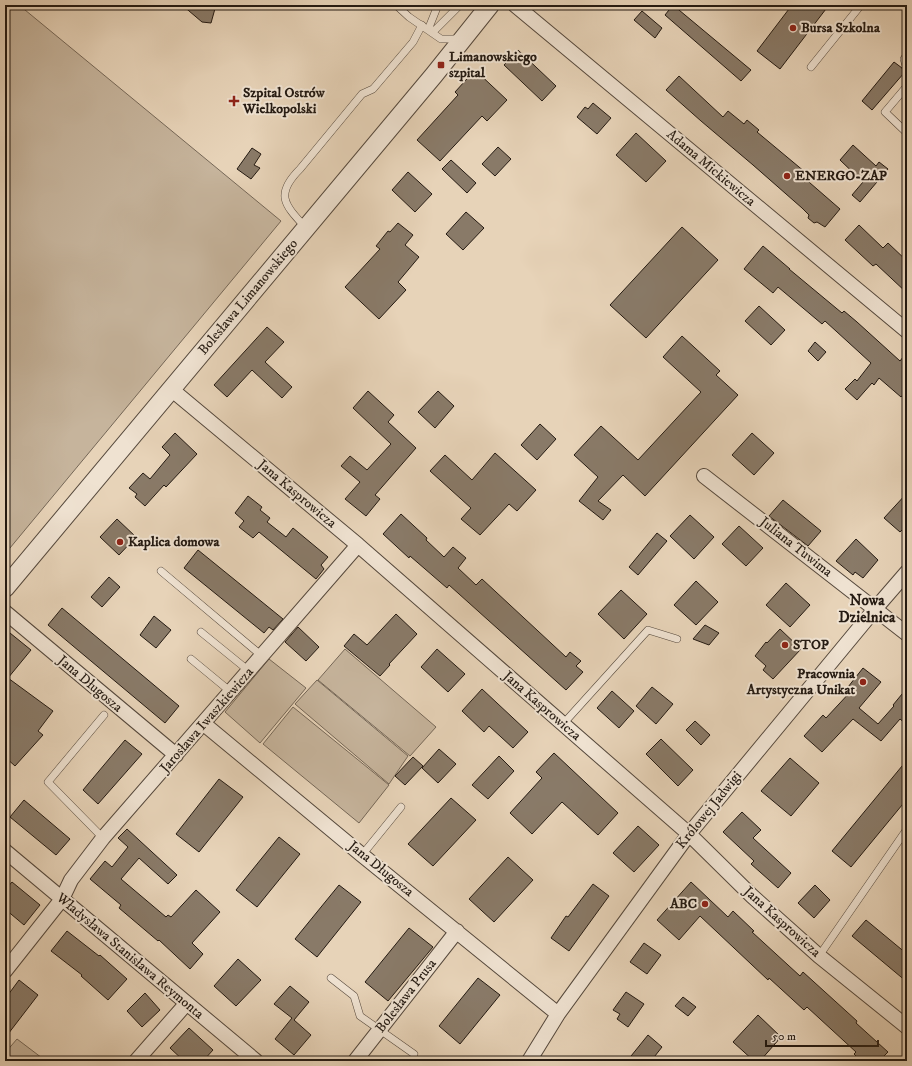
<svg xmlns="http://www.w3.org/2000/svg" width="912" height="1066" viewBox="0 0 912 1066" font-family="'IM FELL DW Pica',serif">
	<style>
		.green { fill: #c6b49c; stroke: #756757 }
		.building { fill: #897a68; stroke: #241a12 }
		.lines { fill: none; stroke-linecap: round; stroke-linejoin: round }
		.service-casing { stroke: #55483c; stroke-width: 8 }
		.minor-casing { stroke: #55483c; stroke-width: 16 }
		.tertiary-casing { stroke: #55483c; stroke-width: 20 }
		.service { stroke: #efe2d1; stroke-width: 7 }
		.minor { stroke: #efe2d1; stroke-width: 14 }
		.tertiary { stroke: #efe2d1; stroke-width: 18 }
		.poi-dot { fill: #8f2418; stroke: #efe2d1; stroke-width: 1.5 }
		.labels { text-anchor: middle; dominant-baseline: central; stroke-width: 4; stroke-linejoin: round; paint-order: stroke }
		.poi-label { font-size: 14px; font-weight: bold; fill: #241a12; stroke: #efe2d1; text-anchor: start }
		.street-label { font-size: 14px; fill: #241a12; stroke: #efe2d1 }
		.neighbourhood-label { font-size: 15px; font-weight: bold; fill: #241a12; stroke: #efe2d1 }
	</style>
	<rect width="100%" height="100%" fill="#e7d3b8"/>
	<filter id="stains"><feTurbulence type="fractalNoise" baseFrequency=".005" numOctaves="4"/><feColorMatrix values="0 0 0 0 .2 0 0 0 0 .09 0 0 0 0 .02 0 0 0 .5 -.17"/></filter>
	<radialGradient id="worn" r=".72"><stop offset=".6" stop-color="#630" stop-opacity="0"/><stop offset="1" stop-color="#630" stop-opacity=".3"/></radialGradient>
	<!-- green -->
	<path class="green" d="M5,5H19L281,221L5,554Z
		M345,649L436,727L410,756L318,680Z
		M269,659L306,688L260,743L225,712Z
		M317,680L408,756L389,784L295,704Z
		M293,707L389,785L359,823L263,744Z
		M17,1039L46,1061H5V1053Z"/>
	<!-- building -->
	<path class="building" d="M182,5H216L211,23L202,22Z
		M673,5L751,70L741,81L665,15Z
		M792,5H829L780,69L757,51Z
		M642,11L662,28L655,38L634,20Z
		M518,50L556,86L542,101L504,65Z
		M894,62L902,68L904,73L872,110L862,101Z
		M475,70L507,100L487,121L482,116L440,161L417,140L458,95L455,92Z
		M679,76L723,117L728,111L744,124L747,120L759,130L757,132L805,172L802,176L840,209L825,227L817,222L814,223L808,218L809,215L802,208L753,165L701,121L666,90Z
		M593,103L611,118L597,134L577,117L585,107L588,109Z
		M636,133L666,161L646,182L616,155Z
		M853,145L876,166L879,162L888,169L860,202L852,195L863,182L840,160Z
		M498,147L511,159L495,176L482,164Z
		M252,148L261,154L254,165L260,168L251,179L237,169Z
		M451,160L476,183L467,193L442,169Z
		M408,172L432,194L415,212L392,190Z
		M466,212L484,228L463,250L446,234Z
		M398,223L413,235L405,245L419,257L398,282L406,290L379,319L345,287L380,249L376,246L388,231L390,232Z
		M859,225L883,248L888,243L907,261V293L876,264L873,266L845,240Z
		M682,227L718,260L646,338L610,305Z
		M763,246L790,269H789L842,313L844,311L857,322L900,361L907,352V390L901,397L879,378L874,385L872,383L857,400L845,389L855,379L857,381L871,363L825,321L822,324L778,287L773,293L744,269Z
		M759,306L785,330L771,345L745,321Z
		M267,327L284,342L265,362L292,387L282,398L252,370L227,397L214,385Z
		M682,336L720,371L716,375L738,395L645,496L623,475L598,501L611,510L603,520L579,501L598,477L574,455L601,426L638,460L701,392L663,357Z
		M815,342L826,352L818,361L808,351Z
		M368,391L394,415L388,422L416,448L375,495L380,499L366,516L345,499L360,482L341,466L350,456L367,470L391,444L353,408Z
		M438,391L454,406L435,428L418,412Z
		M540,424L556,439L537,460L521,445Z
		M175,433L197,454L166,487L164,485L145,506L135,497L137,494L129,488L143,473L150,479L170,455L162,447Z
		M752,433L774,453L754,475L732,455Z
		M495,453L536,490L517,511L509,504L480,535L461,519L471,508L430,471L445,455L472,480Z
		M907,493V525L900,532L884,518Z
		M248,496L262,507L260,510L270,518L267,522L286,537L293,528L328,557L321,565L324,569L316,579L259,532L253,538L239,527L244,521L235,513Z
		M783,500L821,531L808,546L769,516Z
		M401,514L427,538L426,540L444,557L453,547L466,558L458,568L476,585L482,579L566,657L570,652L581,661L576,666L583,672L566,690L449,585L447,588L410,556L409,558L383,534Z
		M690,515L714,537L694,559L670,536Z
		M117,519L136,537L119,555L100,537Z
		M739,526L763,548L746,566L722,544Z
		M657,533L667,541L638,575L629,567Z
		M856,539L878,560L863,578L855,572L853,575L836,561Z
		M198,550L283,619L273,630L269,627L264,633L184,568Z
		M109,577L120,587L102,607L91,597Z
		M696,581L718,602L696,625L674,605Z
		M786,583L810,605L790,627L766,605Z
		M621,590L647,614L624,639L598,614Z
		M62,608L179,706L165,723L48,625Z
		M396,614L417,634L389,664L390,665L380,676L344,646L354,634L367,645Z
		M154,616L171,630L156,648L140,635Z
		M705,625L719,633L709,645L693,639Z
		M298,627L319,647L306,661L285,642Z
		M780,629L801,649L773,679L763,670L766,666L755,656L766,642L767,643Z
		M10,633L31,650L8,678L53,711L38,731L43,735L15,766L5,757V639Z
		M437,649L465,674L448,692L421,667Z
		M863,668L881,682L859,708L878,724L894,706L893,705L907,688V725L900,719L881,741L853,719L822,752L804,736L823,715L826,718L852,690L848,687Z
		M652,687L673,704L656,724L636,706Z
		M482,689L528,732L513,748L489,726L484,732L462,711Z
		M612,691L634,711L619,728L597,708Z
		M695,721L710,735L701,745L686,730Z
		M661,739L693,770L678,786L646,754Z
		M125,740L142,754L98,804L83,790Z
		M439,749L456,764L438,783L422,768Z
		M554,753L618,813L598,835L562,802L532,834L510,813L542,778L536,772Z
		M499,756L514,771L488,799L472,785Z
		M413,757L423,766L405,785L395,776Z
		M790,758L819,783L791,816L761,791Z
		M907,760V799L851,867L832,851Z
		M219,779L243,797L199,852L176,834Z
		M451,798L476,820L433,866L408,844Z
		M24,800L70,839L56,855L10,817Z
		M742,812L761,830L753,838L791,873L778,888L751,864L754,861L723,832Z
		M638,826L659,845L634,872L613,853Z
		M127,829L177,875L168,884L139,858L121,879L166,917L168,915L171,917L196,890L220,912L192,943L203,954L190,969L159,940L158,941L119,908L121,905L90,879L105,861L112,867L128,847L118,838Z
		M279,837L300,854L257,907L236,890Z
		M508,857L533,880L494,922L469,899Z
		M12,882L40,905L24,925L5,909V890Z
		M691,882L728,917L733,911L754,931L752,932L800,976L803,972L857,1021L856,1023L888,1052L879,1061H861L854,1054L856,1052L807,1007L804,1010L769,978L768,980L700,916L679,940L657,920Z
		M593,884L609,896L569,951L551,938L566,916L568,917Z
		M339,885L361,902L317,957L295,939Z
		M815,885L830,900L814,918L798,903Z
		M866,920L907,954V982L852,936Z
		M409,928L433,947L388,1001L365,982Z
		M67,931L99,956L100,955L127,979L108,1000L81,976L82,975L51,951Z
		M644,943L661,955L647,974L630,962Z
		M238,959L261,980L236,1006L214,986Z
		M478,978L500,995L460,1044L439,1026Z
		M19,980L38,995L5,1038V999Z
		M290,986L309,1002L294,1020L311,1035L294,1055L275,1039L292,1018L274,1004Z
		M626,992L644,1004L628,1027L617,1019L620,1014L613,1010Z
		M145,993L160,1010L142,1027L127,1011Z
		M683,997L696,1007L688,1016L675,1006Z
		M758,1015L781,1037L760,1061H754L733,1042Z
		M189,1028L213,1050L203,1061H184L170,1048Z
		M648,1035L662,1047L651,1061H627Z"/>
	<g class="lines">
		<!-- service casing -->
		<g class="service-casing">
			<path id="service" d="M396,5L409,17L441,39H460
				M428,30L438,5
				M432,33L460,5
				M907,55L904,59L907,69
				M811,67L861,5
				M907,86L885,112L907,133
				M306,228C285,205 274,195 300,169L362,94L373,89L413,42L422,25
				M161,571L262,656
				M201,632L249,671
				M191,659L231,692
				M563,724L648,630L677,639
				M103,838L48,782L104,715
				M362,855L401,807
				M819,956L907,829
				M331,978L354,996L360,1016L414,1054"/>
		</g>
		<!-- minor casing -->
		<g class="minor-casing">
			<path id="minor" d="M515,5L907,331
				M171,389L358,545L689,834L752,896L819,956L907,1027
				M704,476L907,634
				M5,612L176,755
				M204,724L362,855L558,1014
				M5,851L256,1061
				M5,971L62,899L71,880L103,838L358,545
				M136,1061L186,1004
				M355,1061L457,931
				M529,1061L558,1014L689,834L875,609L907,572"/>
		</g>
		<!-- tertiary casing -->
		<g class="tertiary-casing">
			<path id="tertiary" d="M5,588L434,75L490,5"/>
		</g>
		<!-- service -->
		<use href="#service" class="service"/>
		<!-- minor -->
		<use href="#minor" class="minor"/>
		<!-- tertiary -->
		<use href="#tertiary" class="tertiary"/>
	</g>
	<!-- markers -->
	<g class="poi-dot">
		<circle cx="793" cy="28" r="4"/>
		<rect x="437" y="61" width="8" height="8" rx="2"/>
		<path d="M232 95h4v4h4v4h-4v4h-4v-4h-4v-4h4z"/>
		<circle cx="787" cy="176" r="4"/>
		<circle cx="120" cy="542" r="4"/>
		<circle cx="785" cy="645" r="4"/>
		<circle cx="863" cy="682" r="4"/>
		<circle cx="705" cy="904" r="4"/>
	</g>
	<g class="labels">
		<!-- poi labels -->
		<g class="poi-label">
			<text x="801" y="28">Bursa Szkolna</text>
			<text x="449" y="57">Limanowskiego<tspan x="449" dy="16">szpital</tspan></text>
			<text x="243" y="93">Szpital Ostrów<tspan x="243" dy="16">Wielkopolski</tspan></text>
			<text x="795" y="176">ENERGO-ZAP</text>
			<text x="128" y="542">Kaplica domowa</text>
			<text x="793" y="645">STOP</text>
			<text x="855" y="674" text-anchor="end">Pracownia<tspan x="855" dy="16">Artystyczna Unikat</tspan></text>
			<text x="697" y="904" text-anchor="end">ABC</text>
		</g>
		<!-- street labels -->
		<g class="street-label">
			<text transform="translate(711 168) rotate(40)">Adama Mickiewicza</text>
			<text transform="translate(248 297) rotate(-50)">Bolesława Limanowskiego</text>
			<text transform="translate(297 494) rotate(40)">Jana Kasprowicza</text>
			<text transform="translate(796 547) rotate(38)">Juliana Tuwima</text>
			<text transform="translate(90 684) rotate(40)">Jana Długosza</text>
			<text transform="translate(542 706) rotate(41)">Jana Kasprowicza</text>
			<text transform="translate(207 720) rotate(-49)">Jarosława Iwaszkiewicza</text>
			<text transform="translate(709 810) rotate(-51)">Królowej Jadwigi</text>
			<text transform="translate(381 869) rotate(39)">Jana Długosza</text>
			<text transform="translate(782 922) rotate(42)">Jana Kasprowicza</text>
			<text transform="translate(130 956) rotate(40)">Władysława Stanisława Reymonta</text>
			<text transform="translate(406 996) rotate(-52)">Bolesława Prusa</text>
		</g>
		<!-- neighbourhood labels -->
		<g class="neighbourhood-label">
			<text x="867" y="600">Nowa<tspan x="867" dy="17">Dzielnica</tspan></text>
		</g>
	</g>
	<!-- margin -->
	<rect width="912" height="1066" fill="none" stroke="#e7d3b8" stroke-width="20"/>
	<rect x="6" y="6" width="900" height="1054" fill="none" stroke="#241a12" stroke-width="2"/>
	<rect x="10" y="10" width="892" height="1046" fill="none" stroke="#241a12"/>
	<!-- scale -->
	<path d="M766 1040v6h112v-6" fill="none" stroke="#241a12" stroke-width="2"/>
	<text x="772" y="1040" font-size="12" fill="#241a12" stroke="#efe2d1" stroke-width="3" paint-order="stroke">50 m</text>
	<rect width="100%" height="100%" filter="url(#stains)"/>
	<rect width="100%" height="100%" fill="url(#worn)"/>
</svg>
